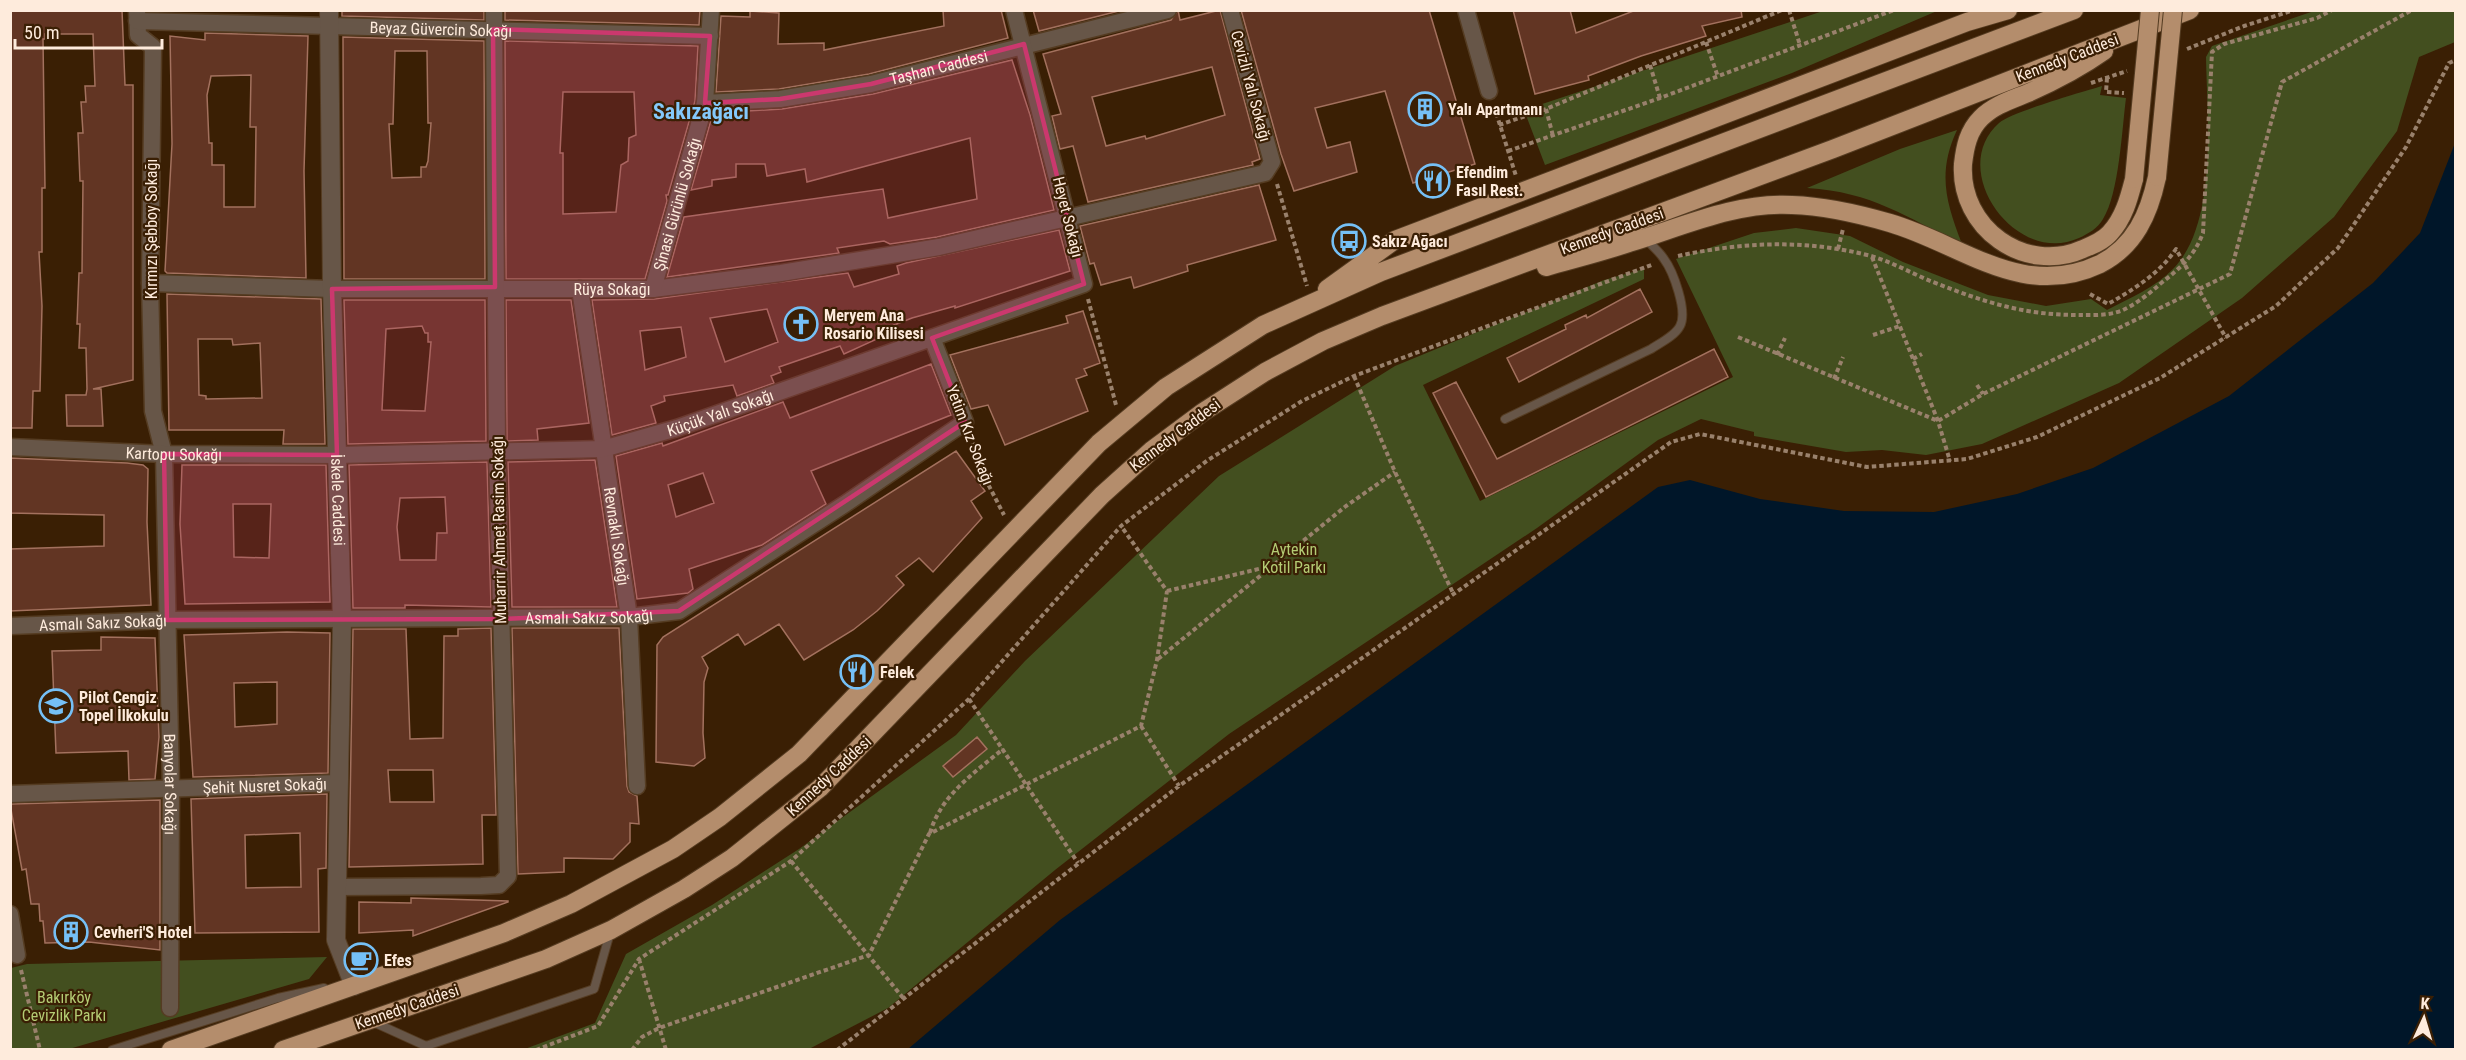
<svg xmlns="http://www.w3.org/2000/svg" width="2466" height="1060" viewBox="0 0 2466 1060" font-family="'Roboto Condensed',sans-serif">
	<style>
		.green { fill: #434f1f }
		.water { fill: #001629 }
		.building { fill: #623523; stroke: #a3715e; stroke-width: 1.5; fill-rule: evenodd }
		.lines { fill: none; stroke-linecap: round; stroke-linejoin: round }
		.service-casing { stroke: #553c22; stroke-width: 10 }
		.minor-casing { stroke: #553c22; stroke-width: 19 }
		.tertiary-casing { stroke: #553c22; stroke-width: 20 }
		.trunk-casing { stroke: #553c22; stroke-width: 20 }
		.path { stroke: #99816c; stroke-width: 4; stroke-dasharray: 4.5 3; stroke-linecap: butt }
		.service { stroke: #675648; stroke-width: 8 }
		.minor { stroke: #675648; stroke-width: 16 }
		.tertiary { stroke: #675648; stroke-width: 18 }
		.trunk { stroke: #b48d6c; stroke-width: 18 }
		.trunk-bridge-casing { stroke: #553c22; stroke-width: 20; stroke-linecap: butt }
		.trunk-bridge { stroke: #b48d6c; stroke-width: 18 }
		.marked { fill: #cb386e; fill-opacity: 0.2; stroke: #cb386e; stroke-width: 4.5; stroke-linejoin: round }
		.labels { text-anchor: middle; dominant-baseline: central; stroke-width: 4.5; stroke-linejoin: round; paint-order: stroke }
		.street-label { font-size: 16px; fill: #feebdc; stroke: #3a1f04 }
		.poi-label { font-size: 16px; font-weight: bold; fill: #feebdc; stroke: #3a1f04; text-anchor: start }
		.park-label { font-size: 16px; fill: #b4cc74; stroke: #3a1f04 }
		.district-label { font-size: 22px; font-weight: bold; fill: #84c9fb; stroke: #3a1f04 }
	</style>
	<rect width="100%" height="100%" fill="#3a1f04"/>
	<!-- green -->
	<path class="green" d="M1826,10L1937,11L1792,73L1545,165L1524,110Z
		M2314,11H2455V42L2419,57L2397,131L2334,217L2242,298L2119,383L1982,444L1926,455L1882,450L1846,452L1754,436V432L1701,419L1658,440L1537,528L1229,734L1055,870L888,1008L809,1049L522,1050L595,1023L626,954L712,905L799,849L956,735L1025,661L1219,476L1395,366L1604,280L1644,269V279L1423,385L1480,501L1733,377L1676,259L1754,233L1796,228L1850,236L1903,262L1988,295L2046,306L2091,299L2107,310C2130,298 2156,287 2174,268C2218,221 2207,118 2206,57L2212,46Z
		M2102,86L2100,95L2126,98C2122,129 2119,194 2103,219C2098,228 2088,234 2079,238C2016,267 1946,170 1999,123C2012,112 2082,92 2102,86Z
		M1957,130C1937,173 1946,202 1962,244C1905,217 1873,192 1807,188L1900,149Z
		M327,957L309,979L69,1049L11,1050V968L27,964Z"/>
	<!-- water -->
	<path class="water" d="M2455,143V1049H908L1060,920L1658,487L1690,480L1760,499L1844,511L1934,512L2017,494L2093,468L2229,396L2373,283L2420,233Z"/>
	<!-- building -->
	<path class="building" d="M10,10H122L125,85H133V380L93,389H101L103,426H67L66,395H86L87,389L86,348H79L80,324H77L79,273H82L83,181H80L78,133H83L81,102H86L85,86H95L93,34H45V39H43L45,188H42V252H39L42,306L40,391H33L32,428H10Z
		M342,10H484V20L342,16Z
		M505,10H700L699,25L505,20Z
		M943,10H1001L1008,38L869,74L779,89L716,92L721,16L750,17V11L779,13L778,44L824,43V50L944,26Z
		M1033,10H1123L1039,31Z
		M1178,10L1180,20L1220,10L1260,159L1252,162L1253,165L1088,202L1073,146L1060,149L1052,116L1061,114L1043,54L1171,20ZM1212,67L1225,115L1146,139L1145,136L1106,146L1092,97Z
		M1241,10H1429L1475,164L1413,183L1385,91L1315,108L1327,148L1350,142L1357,172L1294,191L1281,154Z
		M1513,10H1570L1576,33L1636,10H1741L1742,17L1702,26L1706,36L1641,56L1588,76L1589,80L1535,94Z
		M205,33L308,36L304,171L306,278L167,273L165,271L172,144L170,36L205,40ZM251,75L250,127H256L255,207H224V165H212V143H209L207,95L211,76Z
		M343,37L484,41L485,279H344ZM395,51H427L428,123H431L428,161L426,167H421V177L392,178L389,124H393Z
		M505,41L698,46L695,101L668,195H666L667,201L645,279H506ZM563,92H634L636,135L629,138L628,161L621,165L616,212L563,214V153H560Z
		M1012,60L1030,115L1054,210L937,237L890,244L884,241L864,244L837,248L839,253L667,277L684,217L883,189L888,218L977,199L970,138L807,182L805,169L767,176L765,164H736V177L712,180V186L691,190L713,113L782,109L873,94Z
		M1259,185L1276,240L1187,265L1188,271L1134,288L1131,277L1101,285L1094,263L1090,264L1080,226Z
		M1059,230L1070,271L955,308V306L912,318L874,333L877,339L844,354L840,346L779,367L781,372L771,376L774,383L737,396L733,385L664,396L665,401L651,406L656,423L612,435L592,300L654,299L848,273L854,287L899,274L897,266L906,263ZM767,309L778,342L725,362L710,318ZM681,327L686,357L645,370L640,331Z
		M1640,289L1652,312L1519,382L1507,358L1566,329L1565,325L1586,315L1587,318Z
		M167,294L321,299L325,444H283L284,430H169ZM198,339H232L233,345L260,343L262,398L206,399V396L199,395Z
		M344,300H485L486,441L348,444ZM422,326L425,333H428V342H431L425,411L382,410L386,329Z
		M506,300H571L589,423L537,429L538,440L507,441Z
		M1083,311L1100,363L1084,369L1087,375L1076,379L1088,411L1005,445L988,405L971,409L950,355L1068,323L1066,316Z
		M1714,349L1728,377L1486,497L1433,393L1456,382L1497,459Z
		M931,364L951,415L811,471L826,504L762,545L689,569L693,589L688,593L637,599L616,456L662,443L663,446L783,402L790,418ZM703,473L714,503L676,517L668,485Z
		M956,451L985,491L971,501L982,518L933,572L919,558L896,576L904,585L877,611L853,630L804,660L779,624L745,645L738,634L702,657L708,668L704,682L703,733L705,758L694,766L656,762L657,645L663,637Z
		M10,458L127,463L143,465L148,469L147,522L151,605L10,611V549L104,546V515L10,513Z
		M595,460L617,607H512L508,462Z
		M487,462L491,607L405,605V608H353L349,465ZM445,497L447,533H437L436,560H400L397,527L400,498Z
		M182,465H326L330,602L185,604L180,524ZM233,504H271L269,558L234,557Z
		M491,628L496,815H482L483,864L349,867L353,629H406L410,739L443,738L444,636H458V629ZM388,770H433L434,802H390Z
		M512,628H619L627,786L629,792L637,796L639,824L630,823V842L613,859L564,858V872L518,874Z
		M287,632L330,633L328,773L193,777L184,635ZM277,682V724L235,727L234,683Z
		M101,637L155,638L159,737L155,779L129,780L128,751L56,753L52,651L101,650Z
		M977,737L987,749L953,777L943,766Z
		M327,794L326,868L318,869L319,932L195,933L191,799ZM300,833L301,887L246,888L245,835Z
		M160,800V950L89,942L45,943L43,921H40L39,904H31L26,869L22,870L10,804Z
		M411,898L508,901V902L413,936V930L359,933V902L411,903Z"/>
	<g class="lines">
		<!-- service casing -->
		<g class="service-casing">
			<path id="service" d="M1505,419L1651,349C1660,343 1675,336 1680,326C1688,311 1673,271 1664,259C1659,251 1651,245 1645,238
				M371,1021L426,1046L594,989L610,933
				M112,1050L278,998L324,988"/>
		</g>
		<!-- minor casing -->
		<g class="minor-casing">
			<g id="minor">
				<path id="s1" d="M137,10L138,35L153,47L150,283L153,411L164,454L171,788L170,1008"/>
				<path d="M1466,10L1489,91"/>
				<path id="s2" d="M137,21L710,36"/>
				<path id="s3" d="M705,103L780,99L871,84L1168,10"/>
				<path id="s4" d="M150,283L332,289H653L781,273L939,247L1265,173L1272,162L1230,10"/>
				<path id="s5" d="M580,289L629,617L637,786"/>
				<path id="s6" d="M653,289L705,103L711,10"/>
				<path id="s7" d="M10,447L164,454L337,455L603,449L677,428L1084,284L1014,10"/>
				<path id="s8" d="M10,626L167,620L629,617L679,611L845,504L965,422L932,338"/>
				<path id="s9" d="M10,794L338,783"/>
				<path d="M337,887L481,886L499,885L508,876L497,451L494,10"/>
				<path d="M10,914L17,955"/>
			</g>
		</g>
		<!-- tertiary casing -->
		<g class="tertiary-casing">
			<g id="tertiary">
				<path id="s10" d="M329,10L332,289L342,619L336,940L354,986"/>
			</g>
		</g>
		<!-- trunk casing -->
		<g class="trunk-casing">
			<path id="trunk" d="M2104,51C2080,68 2055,81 2028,93C2011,100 1994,105 1981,118C1968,131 1965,147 1963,164C1959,228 2025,275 2083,249C2093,245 2103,241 2110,233C2124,218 2129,198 2134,179
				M1546,267C1574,259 1602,252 1629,243C1682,227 1735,202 1792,205C1824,206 1859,214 1890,223C1962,244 2022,301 2100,264C2135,246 2149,214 2157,177
				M1327,289L1395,240L1967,22L2008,10
				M171,1050L504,933L571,904L673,849L720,817L799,754L1099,443L1166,387L1263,325L1381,272L2074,10
				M283,1050L546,959L611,930L684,889L732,858L820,788L1102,495L1152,450L1203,412L1265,372L1323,341L1382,316L1833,149L2190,10"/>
		</g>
		<!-- path -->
		<path class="path" d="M1789,10L1800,45
			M1706,42L1718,77
			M2187,49L2244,26L2294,10
			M1650,65L1660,98
			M2107,78L2106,92L2124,93
			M2091,83L2127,71
			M1494,106L1516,176
			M1546,109L1553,136
			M1499,125L1546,109L1782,10
			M1508,151L1660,98L1894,10
			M1277,184L1307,286
			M1838,249L1843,229
			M1678,256C1742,242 1806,239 1871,256C1892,262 1913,274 1933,282C1984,302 2023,315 2078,315C2092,315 2109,316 2123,310C2136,304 2149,294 2160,284C2179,269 2194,257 2203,233L2212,52L2224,44L2317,18L2332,10
			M1872,257L1938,421L1950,461
			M2090,294L2108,304C2133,290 2160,273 2176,249L2226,338
			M1088,299L1116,405
			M1873,335L1900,326
			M1738,337L1938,421L1983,394L2230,274L2282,82L2412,10
			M1777,355L1785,338
			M1913,359L1922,354
			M1354,376L1395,472L1454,595
			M1834,379L1843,357
			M1977,385L1983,394
			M970,436L988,484L1004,515
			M1167,591L1271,566
			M1158,659L1346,506L1395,472
			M969,699L1078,863
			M1141,726L1179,786
			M930,833C941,795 974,773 1003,749
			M791,861L904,999
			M639,959L666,1050
			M21,970L40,1050
			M536,1050L598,1026L639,959L791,861L969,699L1121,526L1208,460L1302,401L1354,376L1654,264
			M632,1050L642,1037L659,1028L869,955L929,834L1141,726L1157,660L1167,591L1121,526
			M837,1050L1179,786L1671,442L1700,434L1867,467L1967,459L2037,437L2160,378L2276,306L2338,248L2406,147L2449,63L2456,60"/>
		<!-- service -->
		<use href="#service" class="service"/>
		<!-- minor -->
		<use href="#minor" class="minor"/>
		<!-- tertiary -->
		<use href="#tertiary" class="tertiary"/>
		<!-- trunk -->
		<use href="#trunk" class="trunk"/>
		<!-- trunk-bridge casing -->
		<g class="trunk-bridge-casing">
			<path id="trunk-bridge" d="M2157,177L2173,10
				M2134,179L2150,10"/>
		</g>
		<!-- trunk-bridge -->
		<use href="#trunk-bridge" class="trunk-bridge"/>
	</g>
	<!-- marked area -->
	<path class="marked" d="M493,29L710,36L705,103L780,99L871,84L1024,44L1084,284L932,338L965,422L679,611L500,619L167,620L164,454L337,455L332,289L495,287Z"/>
	<!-- icons -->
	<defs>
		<g id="building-ring" transform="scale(1.725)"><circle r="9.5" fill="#3a1f04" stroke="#75c0f6" stroke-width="1.5"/><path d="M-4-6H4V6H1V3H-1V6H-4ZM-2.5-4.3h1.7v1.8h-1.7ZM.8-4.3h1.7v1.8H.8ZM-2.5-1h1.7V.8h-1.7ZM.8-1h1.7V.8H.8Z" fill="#75c0f6"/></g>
		<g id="restaurant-ring" transform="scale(1.725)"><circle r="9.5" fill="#3a1f04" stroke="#75c0f6" stroke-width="1.5"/><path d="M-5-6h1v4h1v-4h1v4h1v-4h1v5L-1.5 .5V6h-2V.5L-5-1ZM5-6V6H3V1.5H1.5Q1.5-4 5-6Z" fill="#75c0f6"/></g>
		<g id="bus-ring" transform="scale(1.725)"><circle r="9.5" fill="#3a1f04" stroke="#75c0f6" stroke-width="1.5"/><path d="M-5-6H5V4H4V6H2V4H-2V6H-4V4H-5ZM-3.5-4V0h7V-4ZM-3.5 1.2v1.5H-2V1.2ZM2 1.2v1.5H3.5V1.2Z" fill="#75c0f6"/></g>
		<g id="church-ring" transform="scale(1.725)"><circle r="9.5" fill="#3a1f04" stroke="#75c0f6" stroke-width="1.5"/><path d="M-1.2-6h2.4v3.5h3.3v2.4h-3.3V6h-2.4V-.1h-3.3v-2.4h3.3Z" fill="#75c0f6"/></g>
		<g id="school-ring" transform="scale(1.725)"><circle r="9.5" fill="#3a1f04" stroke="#75c0f6" stroke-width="1.5"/><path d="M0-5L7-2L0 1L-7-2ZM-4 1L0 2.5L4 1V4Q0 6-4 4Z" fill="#75c0f6"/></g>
		<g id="cafe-ring" transform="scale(1.725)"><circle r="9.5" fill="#3a1f04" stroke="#75c0f6" stroke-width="1.5"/><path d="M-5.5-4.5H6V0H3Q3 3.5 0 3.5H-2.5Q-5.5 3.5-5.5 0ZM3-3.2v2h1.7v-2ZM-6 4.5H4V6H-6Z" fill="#75c0f6"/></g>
	</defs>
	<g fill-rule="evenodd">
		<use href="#building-ring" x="1425" y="109"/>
		<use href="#restaurant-ring" x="1433" y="181"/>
		<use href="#bus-ring" x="1349" y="241"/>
		<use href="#church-ring" x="801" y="324"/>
		<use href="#restaurant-ring" x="857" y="672"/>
		<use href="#school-ring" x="56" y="706"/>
		<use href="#building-ring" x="71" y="932"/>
		<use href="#cafe-ring" x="361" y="960"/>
	</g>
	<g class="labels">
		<!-- street labels -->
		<g class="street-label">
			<text stroke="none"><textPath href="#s2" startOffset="304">Beyaz Güvercin Sokağı</textPath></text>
			<text transform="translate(2067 58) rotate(-21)">Kennedy Caddesi</text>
			<text stroke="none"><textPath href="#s3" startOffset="237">Taşhan Caddesi</textPath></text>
			<text transform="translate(1251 86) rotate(75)">Cevizli Yalı Sokağı</text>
			<text stroke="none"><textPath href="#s6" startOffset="88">Şinasi Gürünlü Sokağı</textPath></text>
			<text transform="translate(1068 217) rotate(76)">Heyet Sokağı</text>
			<text transform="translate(151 229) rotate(-90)">Kırmızı Şebboy Sokağı</text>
			<text transform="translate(1612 231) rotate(-20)">Kennedy Caddesi</text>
			<text stroke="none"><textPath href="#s4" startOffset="462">Rüya Sokağı</textPath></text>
			<text stroke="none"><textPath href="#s7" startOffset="716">Küçük Yalı Sokağı</textPath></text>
			<text transform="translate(970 435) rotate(69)">Yetim Kız Sokağı</text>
			<text transform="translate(1175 435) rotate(-37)">Kennedy Caddesi</text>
			<text stroke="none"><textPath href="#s7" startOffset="164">Kartopu Sokağı</textPath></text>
			<text stroke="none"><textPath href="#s10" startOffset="490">İskele Caddesi</textPath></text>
			<text transform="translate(499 530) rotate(-91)">Muharrir Ahmet Rasim Sokağı</text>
			<text stroke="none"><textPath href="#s5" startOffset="250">Revnaklı Sokağı</textPath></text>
			<text stroke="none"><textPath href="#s8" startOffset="579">Asmalı Sakız Sokağı</textPath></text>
			<text stroke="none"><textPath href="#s8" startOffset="93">Asmalı Sakız Sokağı</textPath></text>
			<text transform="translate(829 776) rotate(-43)">Kennedy Caddesi</text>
			<text stroke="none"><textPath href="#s1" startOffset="783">Banyolar Sokağı</textPath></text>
			<text stroke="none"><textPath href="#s9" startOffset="255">Şehit Nusret Sokağı</textPath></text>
			<text transform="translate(407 1007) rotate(-19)">Kennedy Caddesi</text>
		</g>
		<!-- poi labels -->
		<g class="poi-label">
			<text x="1448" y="109">Yalı Apartmanı</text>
			<text x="1456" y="172">Efendim<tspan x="1456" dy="18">Fasıl Rest.</tspan></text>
			<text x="1372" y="241">Sakız Ağacı</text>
			<text x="824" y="315">Meryem Ana<tspan x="824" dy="18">Rosario Kilisesi</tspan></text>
			<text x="880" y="672">Felek</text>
			<text x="79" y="697">Pilot Cengiz<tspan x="79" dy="18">Topel İlkokulu</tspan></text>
			<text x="94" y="932">Cevheri'S Hotel</text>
			<text x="384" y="960">Efes</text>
		</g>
		<!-- park labels -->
		<g class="park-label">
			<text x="1294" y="549">Aytekin<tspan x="1294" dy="18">Kotil Parkı</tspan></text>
			<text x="64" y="997">Bakırköy<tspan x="64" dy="18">Cevizlik Parkı</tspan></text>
		</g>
		<!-- district labels -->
		<g class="district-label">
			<text x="701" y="111">Sakızağacı</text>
		</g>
	</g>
	<!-- border -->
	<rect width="2466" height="1060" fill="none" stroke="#feebdc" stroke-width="24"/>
	<!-- north arrow -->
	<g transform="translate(2424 1018) rotate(4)" stroke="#3a1f04" stroke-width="4.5" paint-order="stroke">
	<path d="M0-4.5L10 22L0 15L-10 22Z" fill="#feebdc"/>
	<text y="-9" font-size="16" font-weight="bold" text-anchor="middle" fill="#feebdc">K</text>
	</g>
	<!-- scale -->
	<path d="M15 39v9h147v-9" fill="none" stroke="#feebdc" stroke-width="3"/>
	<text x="24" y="39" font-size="18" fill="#feebdc" stroke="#3a1f04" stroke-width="4.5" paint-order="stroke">50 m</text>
</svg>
